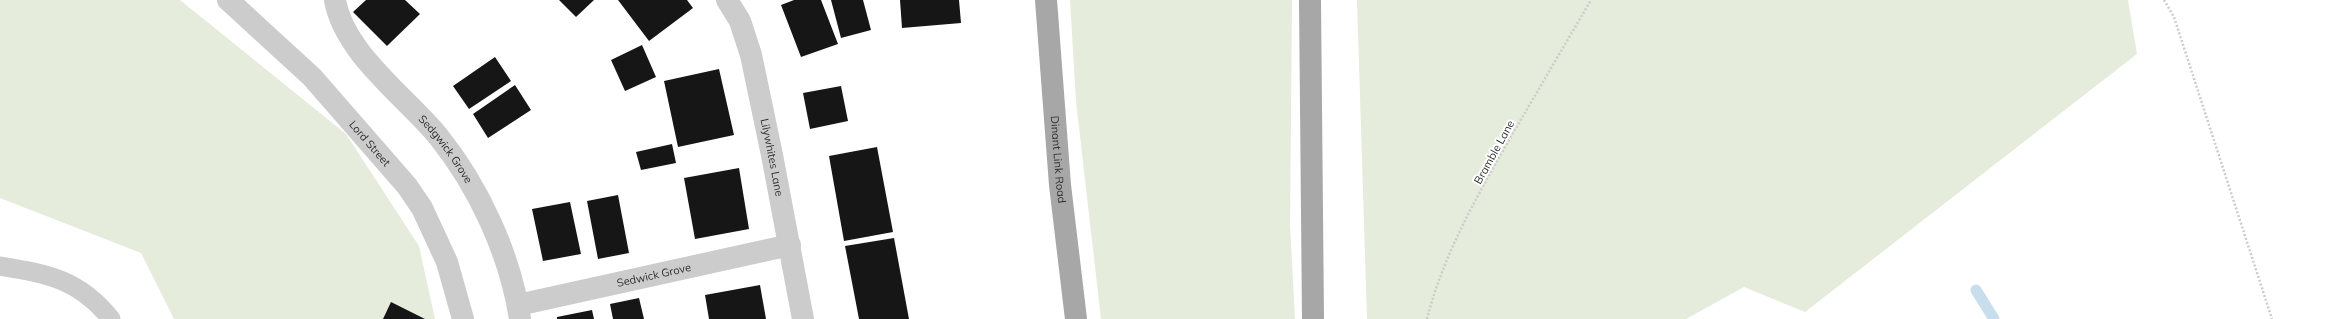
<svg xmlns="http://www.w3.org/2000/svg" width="2330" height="319" viewBox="0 0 2330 319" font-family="Mulish,sans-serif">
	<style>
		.green { fill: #e5ecdc }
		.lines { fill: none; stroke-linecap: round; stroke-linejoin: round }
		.stream { stroke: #c8deec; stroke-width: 11 }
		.building { fill: #161616 }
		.path { stroke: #ccc; stroke-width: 2.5; stroke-dasharray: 2 2; stroke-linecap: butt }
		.lane { stroke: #ccc; stroke-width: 19 }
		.street { stroke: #ccc; stroke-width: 22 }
		.primary { stroke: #a7a7a7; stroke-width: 22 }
		.labels { text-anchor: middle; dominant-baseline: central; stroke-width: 4; stroke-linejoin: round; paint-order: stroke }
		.street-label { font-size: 11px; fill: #2f2f2f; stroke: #fff }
	</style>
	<rect width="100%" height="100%" fill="#fff"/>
	<!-- green -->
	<path class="green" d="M0,0H180L346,134L419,246L435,319H174L141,253L0,198Z
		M1070,0H1292L1290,225L1295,319H1101L1076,101Z
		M1357,0H2128L2137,54L1805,312L1744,287L1686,319H1367Z"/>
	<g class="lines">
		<!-- stream -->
		<path class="stream" d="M1976,290L1994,319"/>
	</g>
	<!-- building -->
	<path class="building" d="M366,0H405L420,14L387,46L353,12Z
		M559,0H594L576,17Z
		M618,0H687L693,8L649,41Z
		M794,0H821L838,44L801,57L781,5Z
		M831,0H863L871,30L841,38Z
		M900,0H959L961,23L902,28Z
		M642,45L656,77L625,91L611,60Z
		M495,57L511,81L469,109L453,86Z
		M719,69L734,135L678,147L664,81Z
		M515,85L531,110L488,138L473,114Z
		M841,86L848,121L810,129L803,93Z
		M672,144L676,163L641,170L636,152Z
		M877,147L893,232L844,241L829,156Z
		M739,168L749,229L695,239L684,178Z
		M618,195L629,253L598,259L587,201Z
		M570,202L581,254L543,261L532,209Z
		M894,238L909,319H859L845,246Z
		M760,285L766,319H709L705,295Z
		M639,298L644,319H613L610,304Z
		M391,302L425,319H383Z
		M592,310L594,319H557V317Z"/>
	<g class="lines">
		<!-- path -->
		<path class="path" d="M2164,0L2174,17L2272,319
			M1427,319C1444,252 1479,193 1513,133C1539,89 1565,44 1591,0"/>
		<!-- lane -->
		<path class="lane" d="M0,266C48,274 79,279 111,319"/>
		<!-- street -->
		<g class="street">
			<path id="s1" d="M228,0L312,77L407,186L422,208L447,262L463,319"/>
			<path id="s2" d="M335,0C344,53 405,96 438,136C479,187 510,254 520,319"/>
			<path id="s3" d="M727,0L740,21L751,55L772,155L803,319"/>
			<path id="s4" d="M518,305L790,245"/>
		</g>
		<!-- primary -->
		<g class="primary">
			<path id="s5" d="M1046,0L1060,185L1076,319"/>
			<path d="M1310,0L1313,319"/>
		</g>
	</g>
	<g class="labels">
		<!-- street labels -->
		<g class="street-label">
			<text stroke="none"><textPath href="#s1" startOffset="202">Lord Street</textPath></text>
			<text stroke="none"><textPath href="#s2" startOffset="188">Sedgwick Grove</textPath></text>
			<text transform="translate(1494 152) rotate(-61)">Bramble Lane</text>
			<text stroke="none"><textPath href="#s3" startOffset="165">Lilywhites Lane</textPath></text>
			<text stroke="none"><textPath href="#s5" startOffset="160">Dinant Link Road</textPath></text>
			<text stroke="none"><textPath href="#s4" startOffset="139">Sedwick Grove</textPath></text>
		</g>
	</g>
</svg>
